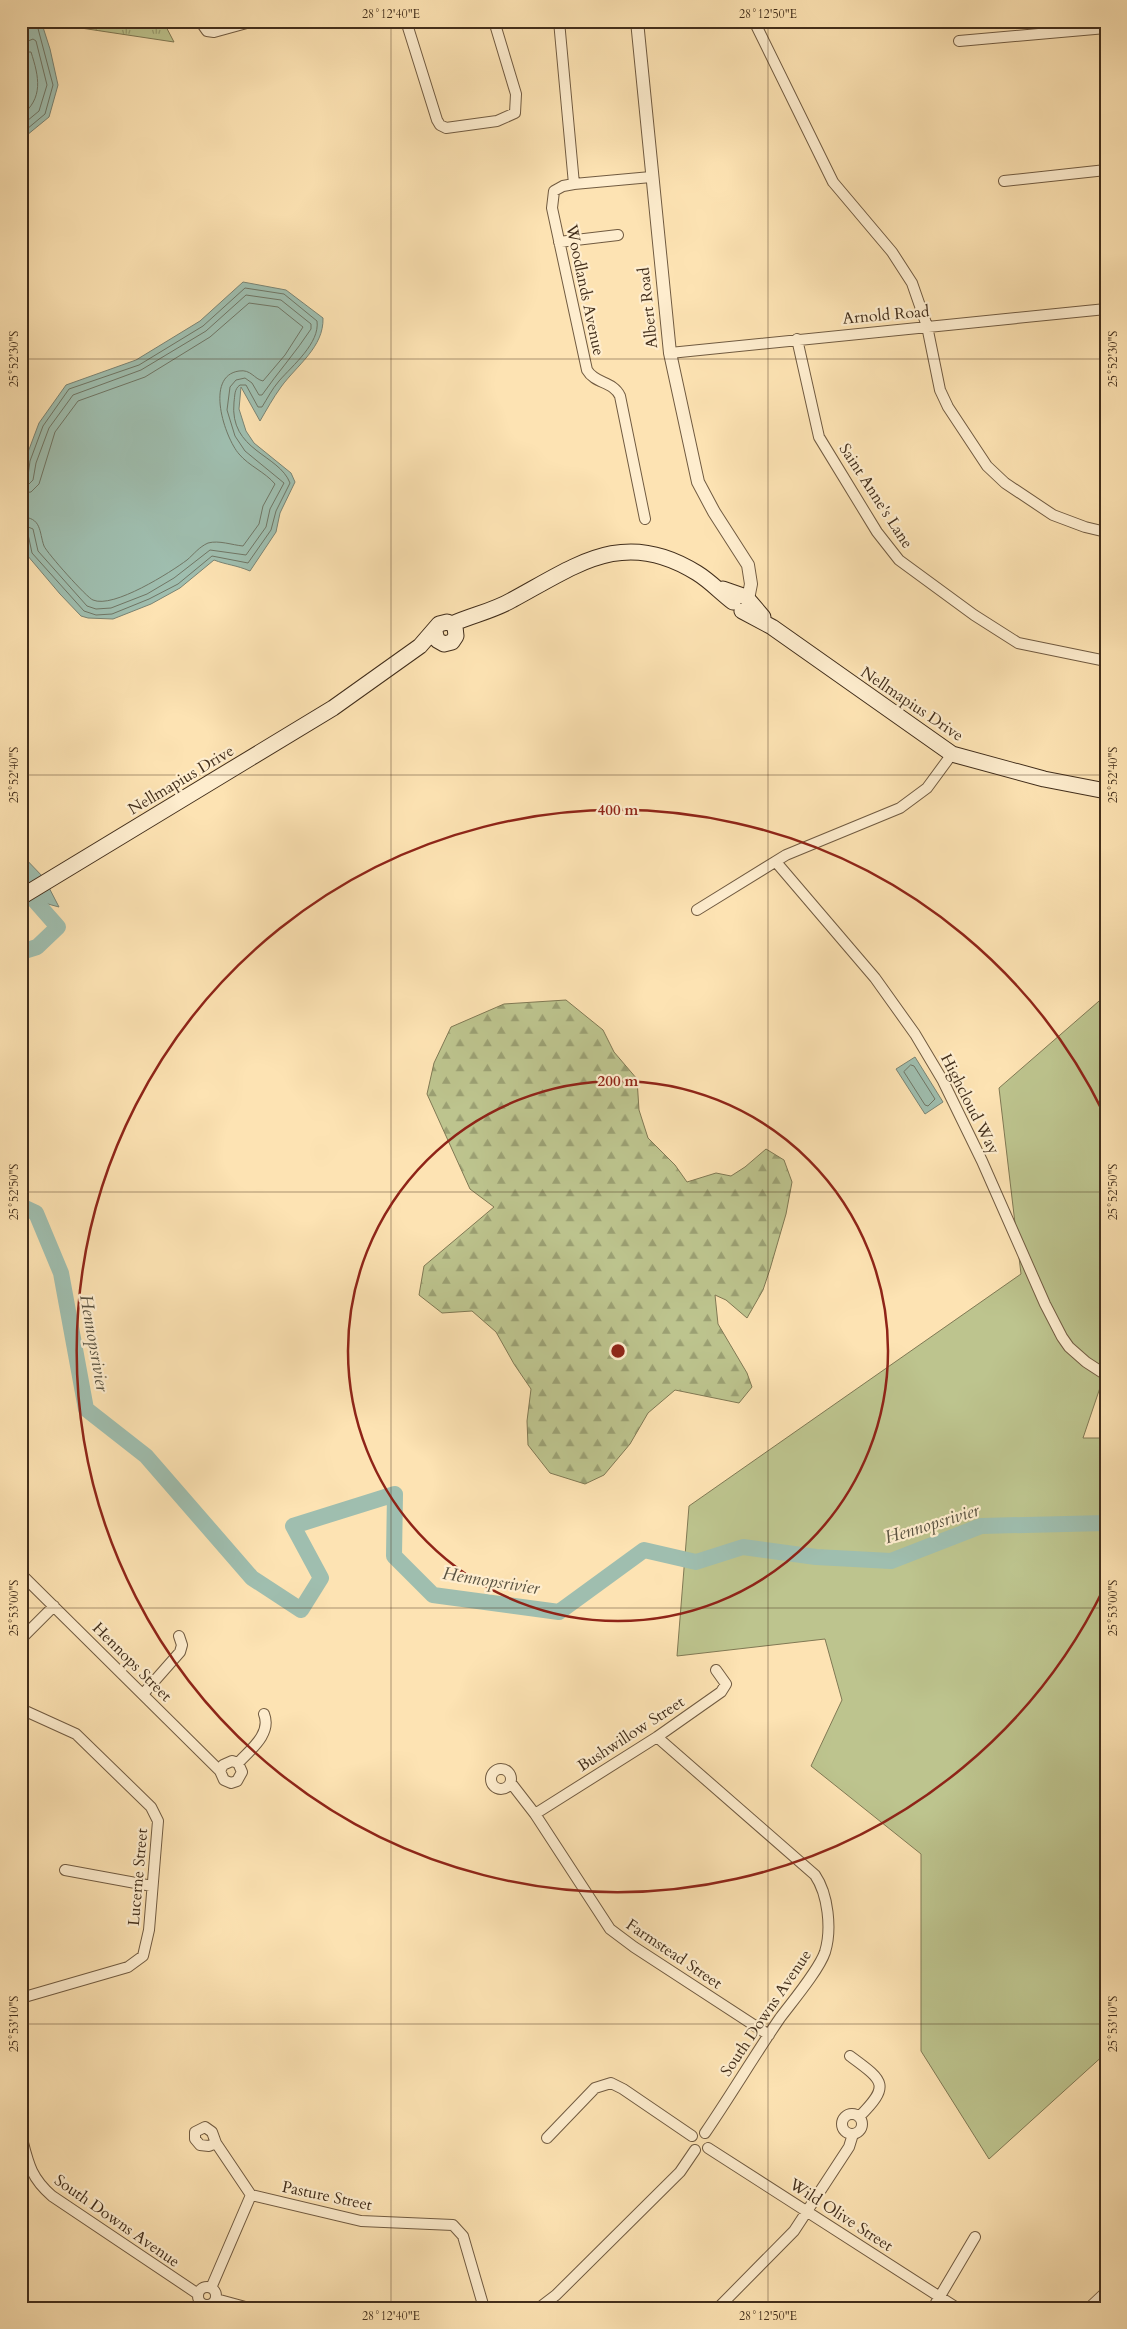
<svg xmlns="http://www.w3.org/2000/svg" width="1127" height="2329" viewBox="0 0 1127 2329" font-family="Cardo,serif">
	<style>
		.grass { fill: #bdc48e; stroke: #807954 }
		.forest { fill: url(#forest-firs); stroke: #807954 }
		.park { fill: url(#park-tufts); stroke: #807954 }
		.water { fill: #9fbeaf; stroke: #7a8474 }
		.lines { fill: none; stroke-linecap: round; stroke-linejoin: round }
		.shore { stroke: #707665; stroke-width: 1 }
		.river { stroke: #9fbeaf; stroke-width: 16 }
		.minor-casing { stroke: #715b41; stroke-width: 12 }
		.tertiary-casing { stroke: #715b41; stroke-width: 14 }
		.secondary-casing { stroke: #422e1b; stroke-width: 17 }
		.minor { stroke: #feedce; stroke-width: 10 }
		.tertiary { stroke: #feedce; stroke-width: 12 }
		.secondary { stroke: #feedce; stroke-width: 15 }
		.ticks { fill: none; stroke: #422e1b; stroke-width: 1; stroke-opacity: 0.45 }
		.ring { fill: none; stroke: #8f2418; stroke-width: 2.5 }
		.labels { text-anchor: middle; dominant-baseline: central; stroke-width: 4.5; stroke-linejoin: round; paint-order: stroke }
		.street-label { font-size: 16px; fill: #422e1b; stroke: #feedce }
		.water-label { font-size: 18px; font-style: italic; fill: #595240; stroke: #feedce }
		.centre { fill: #8f2418; stroke: #feedce; stroke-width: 2.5 }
		.ring-label { font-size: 15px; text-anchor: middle; font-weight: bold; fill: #8f2418; stroke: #feedce; stroke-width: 4.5; stroke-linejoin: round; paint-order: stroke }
		.neatline { fill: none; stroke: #422e1b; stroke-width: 2 }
		.ticks-label { font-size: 12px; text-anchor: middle; fill: #422e1b }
	</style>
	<defs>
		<pattern id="forest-firs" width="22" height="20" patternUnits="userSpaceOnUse" patternTransform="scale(1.25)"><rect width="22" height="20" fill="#bdc48e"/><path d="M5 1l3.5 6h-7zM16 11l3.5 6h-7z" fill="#9ba073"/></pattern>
		<pattern id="park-tufts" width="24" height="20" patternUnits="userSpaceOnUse" patternTransform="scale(1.25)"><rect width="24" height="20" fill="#bdc48e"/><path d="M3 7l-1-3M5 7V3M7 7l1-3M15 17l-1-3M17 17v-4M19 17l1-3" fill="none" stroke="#9ba073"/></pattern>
	</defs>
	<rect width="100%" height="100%" fill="#fde3b3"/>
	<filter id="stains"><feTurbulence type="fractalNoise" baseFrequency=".004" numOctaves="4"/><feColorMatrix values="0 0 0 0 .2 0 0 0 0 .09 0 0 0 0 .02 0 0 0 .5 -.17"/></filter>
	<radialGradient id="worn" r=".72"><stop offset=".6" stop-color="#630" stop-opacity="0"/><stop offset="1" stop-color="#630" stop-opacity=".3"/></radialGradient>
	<!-- grass -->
	<path class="grass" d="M1106,995V1370L1083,1438H1106V2053L989,2159L921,2051V1854L811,1766L842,1700L825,1639L677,1656L689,1506L1021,1274L999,1088Z"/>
	<!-- forest -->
	<path class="forest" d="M566,1000L603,1030L614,1052L637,1079L639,1110L648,1138L675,1165L687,1182L716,1173L731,1176L745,1167L766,1149L784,1160L792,1182L786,1214L770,1269L763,1290L747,1318L726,1300L715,1295L718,1324L747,1373L752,1387L739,1403L675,1390L648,1413L630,1444L604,1475L585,1484L550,1473L528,1445L527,1421L531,1389L514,1364L496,1332L472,1311L442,1313L419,1295L424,1266L494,1207L470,1189L427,1094L434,1063L451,1027L504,1004Z"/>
	<!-- park -->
	<path class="park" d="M21,21H163L174,42L41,22L21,73Z"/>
	<!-- water -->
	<path class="water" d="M25,21H41L50,49L58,85L49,117L21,140V38Z
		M243,282L286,290L323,318C324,347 297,365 281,387C273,398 267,409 260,421L241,387L239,409L246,431L254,443L291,473L295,482L280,513L276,532L250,571C236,565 227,565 214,560L180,588L151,604L113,619L88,618L81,616L60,594L27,555L21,521V494L25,460L39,423L66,385L136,360L200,321Z
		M21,854L44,878L59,907C18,896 21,896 21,854Z
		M915,1057L943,1102L925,1114L896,1069Z"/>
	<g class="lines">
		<!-- shore -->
		<path class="shore" d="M21,44L33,39L36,41L47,85L39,111L21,126
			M21,52H31C39,77 44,98 21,116
			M21,134L45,114L53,85L36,21
			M21,480L28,476L30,461L43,426L69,389L139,365L203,326L245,288L284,294L317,321C320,343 293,365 279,381C272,389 267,399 262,407H258L246,385H240C234,389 235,396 234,402C229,451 279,454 290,483L276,511L271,530L248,563L212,556L178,584L149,599L112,614L96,615L84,611L32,553L28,534L21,530
			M21,486L28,485L33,480L36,463L49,428L73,395L141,370L206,331L246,295L281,300L311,324V329C296,352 278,372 262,395H259L252,383L245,378L236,380L230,387L227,410L235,436L245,451L284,483L270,509L266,527L246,555L210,550L174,578L147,594L111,608L96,609L87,606L38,551L33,529L21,524
			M21,493L31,492L39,484L55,432L78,401L145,377L210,337L249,303L278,307L303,327L285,355L263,381C254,379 251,369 239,371C204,376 225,438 239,454C249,466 265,472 275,484L263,506L259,524L243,546C232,545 219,540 208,543C199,547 194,554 187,560C171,572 113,609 93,600C87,598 47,553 44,546C39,532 42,517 21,517
			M911,1065L914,1066L935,1099L928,1106L925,1105L904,1072Z"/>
		<!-- river -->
		<path class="river" d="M21,885L58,927L37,947L21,952
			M21,1206L36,1213L61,1273L86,1409L146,1456L252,1578L301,1610L321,1578L293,1526L395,1494L394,1556L433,1595L559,1612L644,1550L696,1562L743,1547L816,1557L891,1561L981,1526L1106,1523"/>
		<!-- minor casing -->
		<g class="minor-casing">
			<path id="minor" d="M200,21L207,31L214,32L254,21
				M406,21L437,120L440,125L446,128L497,121L515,113L516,94L494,21
				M559,21L574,184L563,186L554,191L552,208L587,370C595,384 613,381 620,396L645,519
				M754,21L833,182L892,252L912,283L927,326L940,390L948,407L987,466L1005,483L1053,515L1085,527L1106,532
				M959,41L1106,28
				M1004,181L1106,170
				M574,184L651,177
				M559,242L618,235
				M797,339L819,437L877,532L899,560L974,615L1018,643L1106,661
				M670,353L1106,309
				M776,862L875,978L915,1034L943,1081L982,1161L1045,1304L1062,1337L1069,1347L1086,1362L1106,1375
				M697,910L786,855L900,808L927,788L952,754
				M21,1574L220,1771L224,1780L231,1783L237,1781L242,1772L238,1763L232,1761L223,1765L220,1771
				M21,1639L54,1606
				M143,1694L180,1652L182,1645L179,1636
				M21,1709L76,1734L151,1807L158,1821L149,1930L143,1956L128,1967L21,1998
				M657,1737L815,1875C828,1894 832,1929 825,1952C819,1970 792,2002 780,2018C754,2056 731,2095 705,2133
				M238,1763C250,1750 272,1734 264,1714
				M491 1779a10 10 0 1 1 20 0a10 10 0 1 1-20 0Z
				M511,1783L535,1814L610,1929L634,1947L769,2035
				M535,1814L657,1737L721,1692L726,1684L716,1670
				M65,1870L152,1886
				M850,2056C884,2081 891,2085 859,2117
				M842 2124a10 10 0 1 1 20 0a10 10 0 1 1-20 0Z
				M21,2135C28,2162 30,2177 52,2196L198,2294
				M547,2138L595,2088L611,2083L623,2089L692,2136
				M216,2143L209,2146L200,2145L195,2139V2132L205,2127L212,2132L216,2143L251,2195L361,2221L453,2225L463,2236L484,2308
				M708,2148L957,2308
				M198 2296a9 9 0 1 1 18 0a9 9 0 1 1-18 0Z
				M211,2288L251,2195
				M216,2299L249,2308
				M539,2308L556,2295L680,2172L695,2150
				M718,2308L794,2231L849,2147L853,2134
				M933,2308L975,2237
				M1089,2308L1106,2292"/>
		</g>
		<!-- tertiary casing -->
		<g class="tertiary-casing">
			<path id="tertiary" d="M637,21L670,353L698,482L714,512L748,565L751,584L748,599"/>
		</g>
		<!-- secondary casing -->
		<g class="secondary-casing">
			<path id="secondary" d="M723,589L746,597L763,617
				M742,611L772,627L952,754L1044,779L1106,791
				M452,624C472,615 493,611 512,600C577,565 624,527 697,573C710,581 720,592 733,602
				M21,897L333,708L420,646L439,624L447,622L452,624L455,627L456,636L452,642L444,644L437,640L435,632"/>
		</g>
		<!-- minor -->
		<use href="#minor" class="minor"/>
		<!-- tertiary -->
		<use href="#tertiary" class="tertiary"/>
		<!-- secondary -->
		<use href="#secondary" class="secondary"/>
	</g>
	<!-- ticks -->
	<path class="ticks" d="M391,21V2308M768,21V2308M21,359H1106M21,775H1106M21,1192H1106M21,1608H1106M21,2024H1106"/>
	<!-- distance rings -->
	<g class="ring">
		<circle cx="618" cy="1351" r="270"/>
		<path d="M1104 1588A541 541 0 1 1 1104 1114"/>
	</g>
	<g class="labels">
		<!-- street labels -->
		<g class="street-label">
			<text transform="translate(585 290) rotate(78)">Woodlands Avenue</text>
			<text transform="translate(648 308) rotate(-96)">Albert Road</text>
			<text transform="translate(886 315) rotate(-5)">Arnold Road</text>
			<text transform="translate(876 496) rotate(57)">Saint Anne's Lane</text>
			<text transform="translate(912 704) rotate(34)">Nellmapius Drive</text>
			<text transform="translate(181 780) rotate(-31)">Nellmapius Drive</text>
			<text transform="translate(970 1104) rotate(63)">Highcloud Way</text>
			<text transform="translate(132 1662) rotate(45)">Hennops Street</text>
			<text transform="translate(631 1734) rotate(-33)">Bushwillow Street</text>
			<text transform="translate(138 1877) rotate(-85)">Lucerne Street</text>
			<text transform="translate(674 1954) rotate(34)">Farmstead Street</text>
			<text transform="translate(766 2013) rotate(-56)">South Downs Avenue</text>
			<text transform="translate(327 2196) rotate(12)">Pasture Street</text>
			<text transform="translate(841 2215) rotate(33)">Wild Olive Street</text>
			<text transform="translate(117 2221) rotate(35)">South Downs Avenue</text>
		</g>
		<!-- water labels -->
		<g class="water-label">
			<text transform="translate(94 1343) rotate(80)">Hennopsrivier</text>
			<text transform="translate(932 1524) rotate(-17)">Hennopsrivier</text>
			<text transform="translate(491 1581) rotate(9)">Hennopsrivier</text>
		</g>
	</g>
	<circle cx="618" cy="1351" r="8" class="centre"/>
	<g class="ring-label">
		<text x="618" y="815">400 m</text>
		<text x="618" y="1086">200 m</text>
	</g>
	<!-- margin -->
	<rect width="1127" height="2329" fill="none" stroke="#fde3b3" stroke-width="55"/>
	<rect x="28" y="28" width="1072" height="2274" class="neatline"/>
	<g class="ticks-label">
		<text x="391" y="18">28°12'40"E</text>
		<text x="768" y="18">28°12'50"E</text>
		<text transform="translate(14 359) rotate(-90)" y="4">25°52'30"S</text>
		<text transform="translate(1113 359) rotate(-90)" y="4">25°52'30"S</text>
		<text transform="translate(14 775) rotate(-90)" y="4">25°52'40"S</text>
		<text transform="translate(1113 775) rotate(-90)" y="4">25°52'40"S</text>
		<text transform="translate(14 1192) rotate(-90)" y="4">25°52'50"S</text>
		<text transform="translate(1113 1192) rotate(-90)" y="4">25°52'50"S</text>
		<text transform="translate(14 1608) rotate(-90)" y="4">25°53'00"S</text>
		<text transform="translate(1113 1608) rotate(-90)" y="4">25°53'00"S</text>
		<text transform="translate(14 2024) rotate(-90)" y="4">25°53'10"S</text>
		<text transform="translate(1113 2024) rotate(-90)" y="4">25°53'10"S</text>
		<text x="391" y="2320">28°12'40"E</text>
		<text x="768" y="2320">28°12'50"E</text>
	</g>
	<rect width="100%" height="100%" filter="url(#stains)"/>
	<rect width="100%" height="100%" fill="url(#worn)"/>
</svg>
